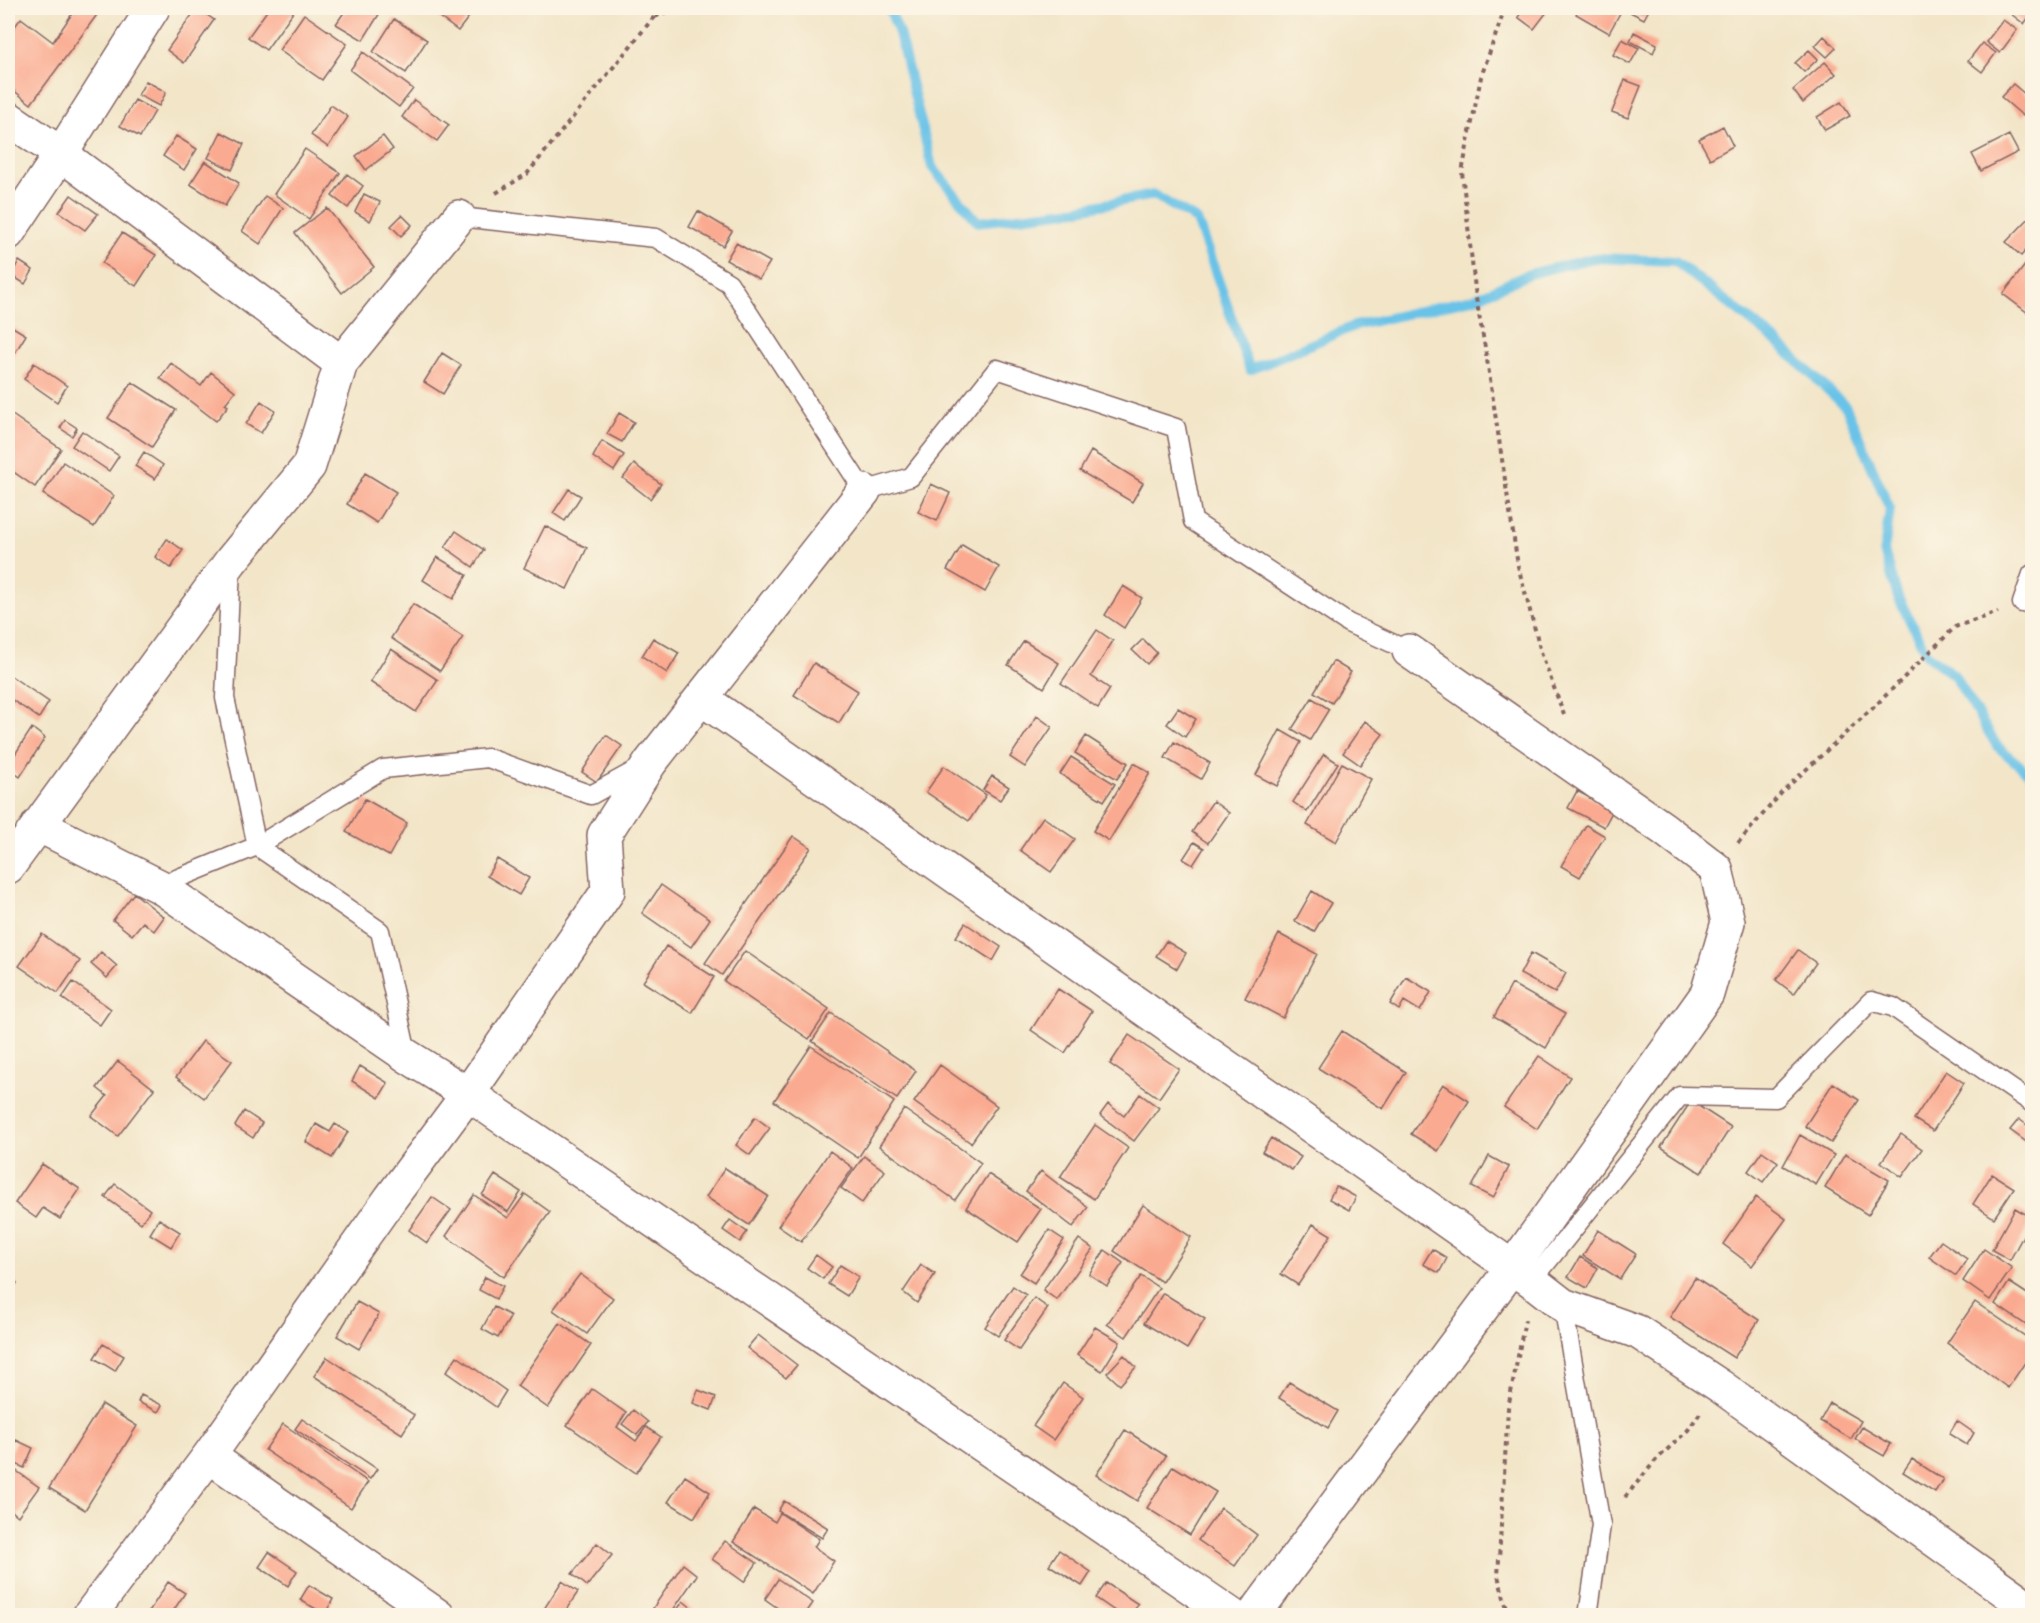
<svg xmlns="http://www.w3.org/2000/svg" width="2040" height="1623" viewBox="0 0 2040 1623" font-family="Dekko,sans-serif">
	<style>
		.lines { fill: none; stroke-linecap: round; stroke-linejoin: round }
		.stream { stroke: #69c2e7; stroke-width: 10 }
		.building { fill: #faaa90 }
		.service-casing { stroke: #856462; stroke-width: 21 }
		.minor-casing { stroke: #856462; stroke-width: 36 }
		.path { stroke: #856462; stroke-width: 4; stroke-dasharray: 4.5 4.5; stroke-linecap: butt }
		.service { stroke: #fff; stroke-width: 18 }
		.minor { stroke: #fff; stroke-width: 33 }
	</style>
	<rect width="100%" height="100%" fill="#fcf5e5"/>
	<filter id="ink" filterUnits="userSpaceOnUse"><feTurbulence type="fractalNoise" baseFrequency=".0167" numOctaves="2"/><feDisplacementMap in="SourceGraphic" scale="12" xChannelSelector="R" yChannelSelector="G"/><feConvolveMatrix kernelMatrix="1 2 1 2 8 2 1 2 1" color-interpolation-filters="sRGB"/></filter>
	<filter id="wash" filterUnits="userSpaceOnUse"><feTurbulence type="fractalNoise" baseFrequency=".008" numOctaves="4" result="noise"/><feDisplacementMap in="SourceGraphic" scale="24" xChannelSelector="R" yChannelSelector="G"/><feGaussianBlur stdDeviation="1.35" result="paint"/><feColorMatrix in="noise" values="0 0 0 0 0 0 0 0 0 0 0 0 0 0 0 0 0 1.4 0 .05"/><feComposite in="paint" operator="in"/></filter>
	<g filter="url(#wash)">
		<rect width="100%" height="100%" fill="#f2e5c8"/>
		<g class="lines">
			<!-- stream -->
			<path class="stream" d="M889,8L899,33L932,167L978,222L1068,211L1154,195L1197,220L1250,370L1354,326L1476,298L1529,274L1594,258L1675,261L1775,340L1846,407L1890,509L1884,551L1898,597L1927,655L1954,675L1997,746L2032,776"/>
		</g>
		<g id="blocks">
			<!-- building -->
			<path class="building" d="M76,8H102L31,104L8,86V36L21,18L53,42Z
				M197,8L214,20L184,63L167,50Z
				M269,8H296L266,50L248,37Z
				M347,8H383L363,40L336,24Z
				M427,8H473L475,9L458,31Z
				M1525,8H1550L1534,29L1518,17Z
				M1579,8H1611L1620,13L1609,33L1576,14Z
				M1622,8H1650L1644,19Z
				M2016,8H2032V13L2024,24L2011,14Z
				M304,14L347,44L322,80L279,50Z
				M394,19L427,40L406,73L373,52Z
				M2003,20L2017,30L2000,53L1986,42Z
				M1634,32L1657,44L1653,53L1630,41Z
				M1824,36L1836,48L1827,57L1815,46Z
				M1622,39L1639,48L1630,64L1613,55Z
				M1982,43L1996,53L1982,72L1968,61Z
				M1809,50L1818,59L1804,72L1795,63Z
				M363,52L413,89L399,107L350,70Z
				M1825,62L1836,74L1803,103L1793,90Z
				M1625,80L1641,86L1628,118L1612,112Z
				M146,81L166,92L159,106L138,95Z
				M2013,84L2032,100V103L2023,116L2001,97Z
				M135,100L155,111L140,137L120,126Z
				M414,100L449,125L437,141L402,117Z
				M1841,102L1850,116L1825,130L1817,117Z
				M331,105L348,117L328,147L311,135Z
				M1723,126L1733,146L1710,159L1699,139Z
				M221,132L244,144L232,170L208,158Z
				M2009,135L2018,152L1981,171L1972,154Z
				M176,136L197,149L184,170L163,156Z
				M383,136L393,149L366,170L356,156Z
				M305,149L340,173L309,219L274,194Z
				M205,161L239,183L225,206L190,184Z
				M347,174L363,186L348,208L332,196Z
				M364,194L380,202L370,221L355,212Z
				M71,195L98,214L85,230L59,212Z
				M265,196L283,208L260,244L242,231Z
				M327,208L374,267L342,293L295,233Z
				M698,211L732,231L723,246L689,227Z
				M402,215L412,225L401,236L391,226Z
				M2032,215V244L2021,256L2006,242Z
				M122,233L156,255L136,286L102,263Z
				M736,243L770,262L759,279L726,260Z
				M2032,256V316L2003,294Z
				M19,261L33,270L25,284L11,275Z
				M8,324L26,335L8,364Z
				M442,353L461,365L443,394L424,382Z
				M34,363L67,386L57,402L24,379Z
				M171,363L201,386L211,372L235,391L225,404L228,406L216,421L160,378Z
				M132,382L176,410L152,447L108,418Z
				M261,401L275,411L261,433L246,424Z
				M8,412L61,449L35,487L8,468Z
				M619,413L634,422L622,442L607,434Z
				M65,420L77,428L72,436L60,428Z
				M82,431L119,456L109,471L72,446Z
				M602,441L624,455L614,471L593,457Z
				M1091,451L1143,483L1132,502L1080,471Z
				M144,452L163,465L155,479L135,466Z
				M63,462L114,496L94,527L43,494Z
				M634,464L661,484L650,499L623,478Z
				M365,473L396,492L377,523L347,504Z
				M931,484L950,493L937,521L918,512Z
				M569,489L581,496L565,521L553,513Z
				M545,526L587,548L567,589L524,568Z
				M456,531L484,550L473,567L445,547Z
				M167,539L183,550L171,568L155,557Z
				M962,545L999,567L985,592L947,570Z
				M437,557L467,575L453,599L423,580Z
				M1123,586L1142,598L1124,628L1105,615Z
				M413,604L463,637L440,671L391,638Z
				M1097,630L1113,641L1091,676L1110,689L1098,708L1061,683Z
				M653,638L679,653L667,673L642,656Z
				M1143,639L1157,653L1147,664L1132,650Z
				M1024,641L1059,663L1044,688L1008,665Z
				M391,649L438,680L416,712L370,682Z
				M1333,661L1351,672L1332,703L1314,692Z
				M814,663L858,691L839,723L794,695Z
				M8,674L49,702L39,718L8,697Z
				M1312,698L1329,709L1310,740L1292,729Z
				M1178,708L1196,719L1185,737L1167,724Z
				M1037,716L1052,727L1025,767L1010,757Z
				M1365,721L1383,734L1360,765L1343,753Z
				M32,728L45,738L20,777L8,768V765Z
				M1280,730L1301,742L1277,786L1256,775Z
				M606,735L622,746L597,782L582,772Z
				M1086,736L1128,763L1117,779L1075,753Z
				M1174,742L1210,763L1201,779L1165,758Z
				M1324,754L1338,763L1307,812L1293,802Z
				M1071,757L1115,784L1104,801L1060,774Z
				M1134,763L1150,773L1109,841L1093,831Z
				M1342,763L1371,779L1336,842L1307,825Z
				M944,766L986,795L969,821L926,792Z
				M992,776L1009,787L1000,800L983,790Z
				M1577,791L1613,810L1604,827L1568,808Z
				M365,799L407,823L389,856L346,832Z
				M1213,801L1229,813L1208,843L1192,832Z
				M1043,817L1075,839L1051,872L1020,850Z
				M1586,825L1605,836L1580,877L1561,866Z
				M793,836L811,848L722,975L705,963Z
				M1194,842L1204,848L1193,865L1183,859Z
				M497,859L529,878L519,895L487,876Z
				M661,885L710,919L691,947L642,913Z
				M1312,891L1331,903L1314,932L1295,921Z
				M134,893L164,917L154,931L143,922L132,935L113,920Z
				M965,923L1001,947L993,961L956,937Z
				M42,934L80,961L58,993L19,966Z
				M1279,934L1317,954L1283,1018L1245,998Z
				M1166,941L1186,953L1177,969L1156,956Z
				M666,946L714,977L692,1013L643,982Z
				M1798,950L1816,963L1794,994L1776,980Z
				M745,951L829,1009L809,1039L724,981Z
				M101,952L117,966L107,978L91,964Z
				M1531,953L1566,973L1555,993L1520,974Z
				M1406,977L1431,992L1420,1011L1404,1001L1399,1010L1390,1004Z
				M73,982L111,1009L100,1025L62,998Z
				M1512,984L1565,1014L1546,1048L1494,1017Z
				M1058,989L1092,1011L1065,1053L1031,1030Z
				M831,1013L916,1071L897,1099L812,1041Z
				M1342,1031L1406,1072L1383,1109L1318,1068Z
				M1129,1035L1179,1069L1159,1098L1110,1064Z
				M203,1041L232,1061L204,1098L176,1077Z
				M811,1046L894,1102L858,1158L774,1101Z
				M1539,1056L1570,1077L1537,1129L1504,1107Z
				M118,1061L154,1089L118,1136L91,1116L107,1096L97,1088Z
				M940,1065L997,1106L971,1143L914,1102Z
				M360,1066L388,1083L379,1098L352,1081Z
				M1946,1071L1964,1083L1933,1131L1914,1119Z
				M1833,1083L1859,1100L1831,1143L1805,1126Z
				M1443,1084L1469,1101L1438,1151L1411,1134Z
				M1140,1094L1159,1108L1134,1141L1100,1115L1108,1104L1124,1116Z
				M1691,1101L1731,1127L1701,1173L1661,1147Z
				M904,1109L981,1163L955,1200L879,1146Z
				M244,1111L262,1123L253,1138L235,1126Z
				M755,1117L770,1128L750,1155L736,1145Z
				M2019,1119L2032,1129V1146L2010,1130Z
				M316,1124L330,1132L335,1124L348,1132L332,1158L306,1142Z
				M1095,1125L1128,1148L1094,1199L1060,1177Z
				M1901,1134L1922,1149L1902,1177L1881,1162Z
				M1800,1135L1834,1155L1816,1185L1783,1166Z
				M1271,1138L1301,1157L1292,1170L1262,1152Z
				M830,1151L853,1168L801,1242L778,1226Z
				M1762,1151L1778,1162L1763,1182L1748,1171Z
				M1845,1154L1889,1180L1868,1215L1825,1188Z
				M864,1156L885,1171L862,1203L841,1188Z
				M1489,1156L1509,1167L1493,1198L1472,1187Z
				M42,1164L80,1189L60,1219L43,1208L36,1218L15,1203Z
				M725,1168L768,1196L749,1225L706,1197Z
				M1041,1171L1088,1207L1073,1227L1026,1191Z
				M988,1174L1041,1209L1018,1242L966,1208Z
				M1992,1174L2014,1188L1994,1218L1973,1204Z
				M495,1175L521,1192L508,1212L482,1195Z
				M115,1184L150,1210L141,1223L105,1197Z
				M1336,1186L1356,1197L1349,1210L1329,1199Z
				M525,1194L550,1212L504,1277L446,1236L474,1195L508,1218Z
				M432,1197L451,1210L427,1243L409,1230Z
				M1756,1197L1786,1219L1752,1266L1723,1244Z
				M1143,1205L1191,1237L1162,1282L1114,1251Z
				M2015,1208L2032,1218V1219L2010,1260L1992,1250Z
				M159,1219L180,1232L171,1247L150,1234Z
				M730,1220L747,1232L740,1242L723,1230Z
				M1313,1224L1331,1235L1298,1285L1281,1274Z
				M1049,1230L1064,1240L1034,1283L1020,1274Z
				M1598,1230L1636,1254L1620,1279L1583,1256Z
				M1079,1239L1093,1249L1057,1300L1043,1290Z
				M1941,1241L1967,1259L1956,1276L1929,1257Z
				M1432,1249L1447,1258L1439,1273L1423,1264Z
				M1984,1249L2012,1268L1990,1300L1963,1281Z
				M1105,1250L1123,1263L1107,1286L1089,1274Z
				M816,1255L832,1267L823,1279L807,1268Z
				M1580,1257L1598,1268L1587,1288L1568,1277Z
				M840,1265L859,1277L847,1296L828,1284Z
				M921,1265L935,1274L917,1303L903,1292Z
				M580,1274L613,1298L587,1334L553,1310Z
				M1141,1276L1159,1288L1126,1337L1107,1324Z
				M8,1277L17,1283L8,1296Z
				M485,1277L503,1286L496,1299L479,1290Z
				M1695,1278L1759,1320L1734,1358L1670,1317Z
				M2009,1282L2032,1297V1329L1995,1304Z
				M1013,1286L1026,1295L998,1336L985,1327Z
				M1163,1293L1205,1319L1187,1349L1144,1323Z
				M1034,1298L1048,1308L1019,1350L1004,1340Z
				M357,1302L379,1314L359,1349L337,1336Z
				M1975,1302L2032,1341V1352L2008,1388L1947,1343Z
				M494,1307L511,1316L498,1338L482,1329Z
				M560,1323L591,1345L548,1408L517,1386Z
				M1095,1327L1120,1342L1102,1371L1077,1355Z
				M758,1335L797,1365L786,1378L747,1348Z
				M103,1344L124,1356L115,1371L94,1358Z
				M1124,1355L1136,1367L1120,1385L1107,1373Z
				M457,1356L506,1391L496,1407L446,1372Z
				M327,1357L414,1415L402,1434L314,1376Z
				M1289,1382L1338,1411L1328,1428L1279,1398Z
				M1063,1383L1083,1397L1053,1440L1033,1426Z
				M592,1389L626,1413L617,1427L636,1441L646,1427L661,1437L636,1473L567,1425Z
				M698,1390L716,1397L711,1410L693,1403Z
				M141,1395L162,1405L158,1412L138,1402Z
				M1830,1403L1861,1421L1851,1439L1820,1421Z
				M102,1404L137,1426L85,1510L49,1488Z
				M633,1410L648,1422L637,1435L622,1424Z
				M302,1419L377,1469L370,1479L295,1429Z
				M1957,1421L1974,1433L1967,1445L1949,1434Z
				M283,1424L368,1482L351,1508L265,1450Z
				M1862,1427L1891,1444L1884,1456L1855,1439Z
				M1125,1430L1166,1456L1137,1501L1096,1475Z
				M16,1440L33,1448L24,1468L8,1460Z
				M1912,1459L1943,1479L1935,1492L1903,1472Z
				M8,1465L39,1487L18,1516L8,1508Z
				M1173,1466L1216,1492L1190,1535L1147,1508Z
				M685,1476L710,1492L694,1518L668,1502Z
				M784,1501L828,1528L822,1538L778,1511Z
				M1221,1508L1257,1535L1235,1566L1198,1540Z
				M754,1509L775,1522L780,1513L819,1539L814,1547L834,1561L813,1594L733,1542Z
				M725,1541L757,1563L744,1582L712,1559Z
				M597,1543L612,1555L587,1586L572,1574Z
				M1059,1550L1091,1572L1082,1586L1049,1565Z
				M269,1552L297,1571L288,1586L259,1567Z
				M683,1564L697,1575L669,1616H664L653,1608Z
				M778,1579L813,1603L804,1616H789L765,1599Z
				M562,1581L578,1592L562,1616H548L542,1612Z
				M168,1582L185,1593L170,1616H146Z
				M1106,1583L1138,1604L1131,1616H1122L1096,1598Z
				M309,1585L333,1599L325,1614L300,1600Z
				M683,1601L698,1613L696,1616H673Z"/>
		</g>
	</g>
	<g filter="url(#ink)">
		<use href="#blocks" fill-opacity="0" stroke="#856462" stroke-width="1.5"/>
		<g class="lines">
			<!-- service casing -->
			<g class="service-casing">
				<path id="service" d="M459,217L656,238L729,283L864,491L911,477L997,369L1176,428L1193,521L1348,623L1409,651
					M231,567L225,698L257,846L380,931L407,1054
					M2032,574L2022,603L2032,604
					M159,886L257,846L383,769L488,758L591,795L640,768
					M1532,1281L1680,1096L1776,1098L1871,1001L1893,1007L2032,1103
					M1563,1305L1601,1525L1588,1616"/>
			</g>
			<!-- minor casing -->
			<g class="minor-casing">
				<path id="minor" d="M8,118L61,154L341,363
					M8,233L61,154L153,8
					M701,698L1532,1281L1563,1305L1638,1332L1720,1386L2032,1610
					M38,825L159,886L407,1056L468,1094L1233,1616
					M8,867L231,561L309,466L341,363L459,217
					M209,1456L438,1616
					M89,1616L209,1456L390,1199L468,1094L608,891L604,835L650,763L864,491
					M1253,1616L1512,1268L1707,994L1728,922L1716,869L1664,829L1409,651"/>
			</g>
			<!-- path -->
			<path class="path" d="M1505,8L1481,77L1462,172L1476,298L1486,353L1518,566L1541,652L1564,715
				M655,17L675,8
				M496,193L527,174L654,17L656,8
				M1738,843L1784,790L1875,706L1955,627L1998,612
				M1625,1497L1656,1460L1688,1430L1700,1413
				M1509,1616L1498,1576L1508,1408L1525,1320"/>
			<!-- service -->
			<use href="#service" class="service"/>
			<!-- minor -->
			<use href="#minor" class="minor"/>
		</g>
	</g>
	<!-- margin -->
	<rect width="2040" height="1623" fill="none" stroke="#fcf5e5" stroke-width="30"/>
</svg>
